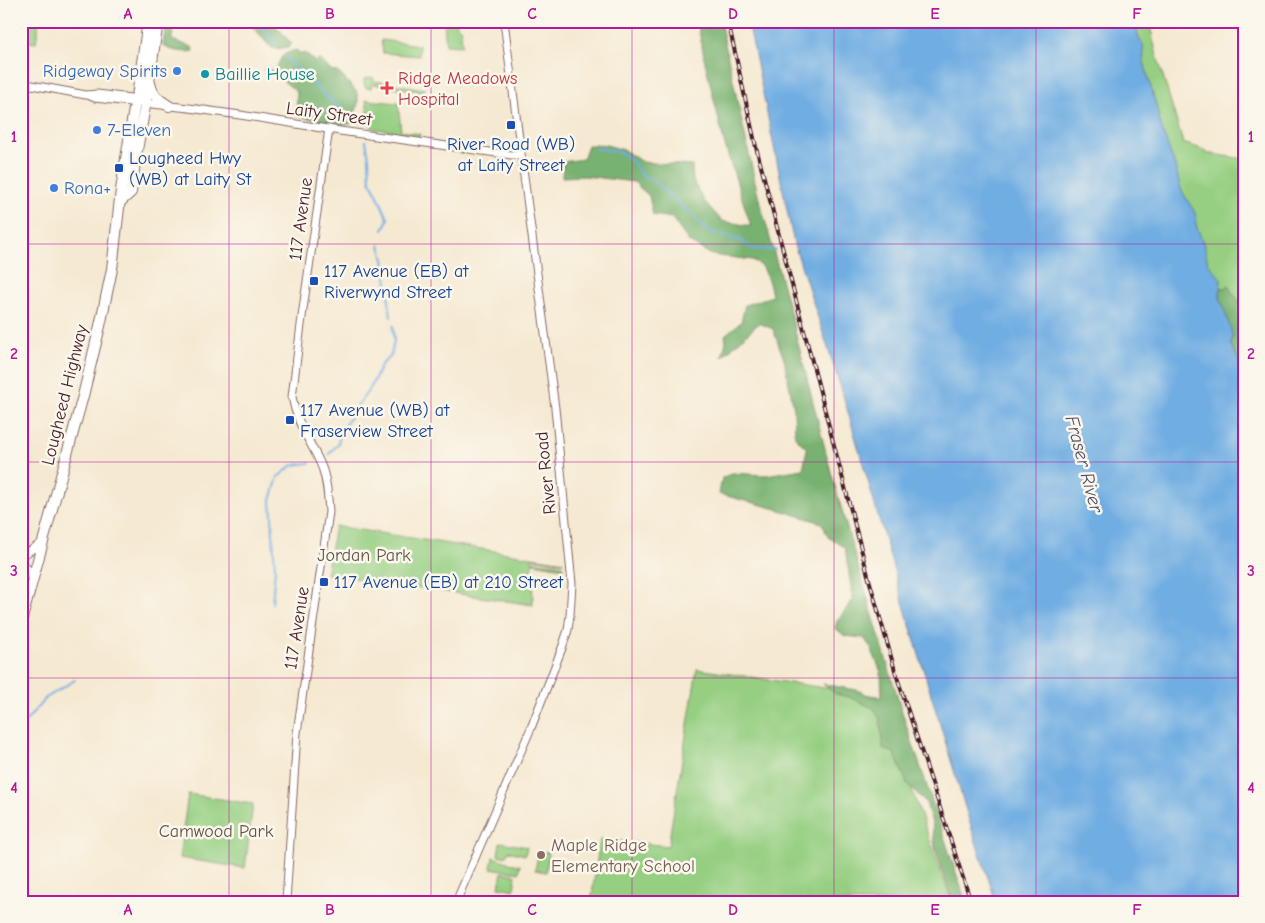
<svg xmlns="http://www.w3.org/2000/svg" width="1265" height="923" viewBox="0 0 1265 923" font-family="'Comic Neue',sans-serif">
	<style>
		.green { fill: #96cf82; stroke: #707756 }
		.forest { fill: #78b270; stroke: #61684e }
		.water { fill: #6fade2; stroke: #5c6686 }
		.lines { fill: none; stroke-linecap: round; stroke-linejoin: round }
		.stream { stroke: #6fade2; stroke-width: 2 }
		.minor-casing { stroke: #866665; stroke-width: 9 }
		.highway-casing { stroke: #866665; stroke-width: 12 }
		.minor { stroke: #fff; stroke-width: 7 }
		.highway { stroke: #fff; stroke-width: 10 }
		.rail-casing { stroke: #4a1f2b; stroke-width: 4 }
		.rail { stroke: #fbf7ec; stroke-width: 2; stroke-dasharray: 5.5; stroke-linecap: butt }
		.grid { fill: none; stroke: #b5179e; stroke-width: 1; stroke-opacity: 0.55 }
		.shop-dot { fill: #3f7fe0; stroke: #fbf7ec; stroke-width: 2 }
		.culture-dot { fill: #0f9aa8; stroke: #fbf7ec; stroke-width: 2 }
		.health-dot { fill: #e0444e; stroke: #fbf7ec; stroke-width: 2 }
		.transit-dot { fill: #1a4fb4; stroke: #fbf7ec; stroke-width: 2 }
		.education-dot { fill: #8d6e63; stroke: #fbf7ec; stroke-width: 2 }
		.labels { text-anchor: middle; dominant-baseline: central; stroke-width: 5; stroke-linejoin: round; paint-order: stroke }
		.shop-label { font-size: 18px; fill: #366cbe; stroke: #fbf7ec; text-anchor: start }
		.culture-label { font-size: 18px; fill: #0d838f; stroke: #fbf7ec; text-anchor: start }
		.health-label { font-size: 18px; fill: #be3a42; stroke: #fbf7ec; text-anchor: start }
		.street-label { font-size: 18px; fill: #4a1f2b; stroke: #fbf7ec }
		.transit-label { font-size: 18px; fill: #164399; stroke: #fbf7ec; text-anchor: start }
		.park-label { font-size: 18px; fill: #615445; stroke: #fbf7ec }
		.education-label { font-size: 18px; fill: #785e54; stroke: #fbf7ec; text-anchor: start }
		.water-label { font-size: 19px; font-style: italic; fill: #57516b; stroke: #fbf7ec }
		.neatline { fill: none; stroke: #b5179e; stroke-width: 2 }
		.grid-label { font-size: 16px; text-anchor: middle; font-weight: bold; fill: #b5179e }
	</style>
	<rect width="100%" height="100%" fill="#fbf7ec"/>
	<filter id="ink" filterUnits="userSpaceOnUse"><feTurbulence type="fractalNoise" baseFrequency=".02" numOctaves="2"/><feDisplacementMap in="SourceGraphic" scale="10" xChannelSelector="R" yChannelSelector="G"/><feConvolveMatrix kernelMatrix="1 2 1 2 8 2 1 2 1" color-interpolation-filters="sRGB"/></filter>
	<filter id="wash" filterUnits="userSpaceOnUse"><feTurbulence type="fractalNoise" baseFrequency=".0096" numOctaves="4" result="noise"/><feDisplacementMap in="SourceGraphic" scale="20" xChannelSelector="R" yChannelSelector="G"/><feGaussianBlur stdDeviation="1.12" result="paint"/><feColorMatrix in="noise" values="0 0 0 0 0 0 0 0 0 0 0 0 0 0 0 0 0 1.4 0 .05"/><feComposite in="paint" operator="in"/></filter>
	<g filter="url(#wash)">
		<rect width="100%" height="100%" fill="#f5e9d1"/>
		<!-- green -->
		<path class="green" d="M21,21H39L36,43L21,41Z
			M444,21H456L457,25L461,29L462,46L446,45Z
			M1131,21H1149L1156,52L1183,143L1205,150V153L1244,159V404L1222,339Z
			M381,40L419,45V56L383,53Z
			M373,77L374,81L425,89L423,93L424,96L423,107V98L417,96L418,91L372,84L371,88H366L364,84V79Z
			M366,100L398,103L401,131L420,134L418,139L401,136L395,134V131L374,129C367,124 368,109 366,100Z
			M335,526L564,562C553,563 542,558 531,559L532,561L562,565L564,566V568L532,563L533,605L328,574H326Z
			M697,669L878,696L952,902H591L600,839L668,846Z
			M188,794L253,804L245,868L179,858Z
			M500,842L527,847L525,855L508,851L506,857L498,855Z
			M539,851L549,853L546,872L535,870Z
			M493,857L508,862V863L520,865L519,873L491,868Z
			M502,872L516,875L514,890L499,887Z"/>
		<!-- forest -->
		<path class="forest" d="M166,21H176L172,37V40L192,47L194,51C186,53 170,51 163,46Z
			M244,21H272V26L274,27H277L292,44C287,49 278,49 272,48C262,40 255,26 244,21Z
			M697,21H720L758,195L787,300L831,472L860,573L903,715L966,902H953L935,848L932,823L926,803L908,785L894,753L883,749L880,719L873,708L849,697L836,694L823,684L857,690L872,697H882L881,672L871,648L864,638L845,636L835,628L837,621L853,600L845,548L828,537L822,523L773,508L719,494L722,478L732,473L766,475L803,469L807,449L795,437L794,409L784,359L773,329L759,323L722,357L726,342L725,335L741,322L745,305L772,296L770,286L763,267L753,260L712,255L689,242L672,218L653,215L649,196L634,182L585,176L562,177L563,162L583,159L588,145H606L624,150L642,162L692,166L693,181L704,201L722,221L751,226L725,146L705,62Z
			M296,50L301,54L305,53L315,62L320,59L331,71L337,72L341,75L356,91L358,97V103L354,120L351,124L343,125L296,116L297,92L275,74L264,70V68L265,67L274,71C283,59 277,55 296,50Z
			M1229,285L1231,291L1243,306L1240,309L1241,314L1244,316V393L1242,387V378L1231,344L1220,297L1221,287L1225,288Z"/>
		<!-- water -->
		<path class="water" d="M748,21H1135L1139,39L1143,44L1144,62L1156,105L1160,123L1167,144L1175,166L1181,189L1187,200L1193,209L1196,216V225L1204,245L1208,263L1221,279L1220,297L1233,336L1231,344L1240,365L1244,393V902H996L972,830L906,612L841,388L794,244Z"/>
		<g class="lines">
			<!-- stream -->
			<path class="stream" d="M258,21L276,45
				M285,57L330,100L343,109L354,120
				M366,141L369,158L370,181L378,196L388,219L383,230
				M596,148C601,150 606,149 612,150C625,153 635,163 641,175L655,181L685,209L692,214L701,226L714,233L742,241L752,249L776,250
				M380,245L384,259L391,317
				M329,454L338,444L340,434L354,410L371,387L381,365L391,356L394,341L393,326
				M272,603L275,569L271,500L278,477L293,465L310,463
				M21,724L25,722L46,698L75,680"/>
		</g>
	</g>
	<g filter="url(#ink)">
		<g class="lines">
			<!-- minor casing -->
			<g class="minor-casing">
				<path id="minor" d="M21,83L86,95L97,94L131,98L133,100L152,104L189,108L240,115L340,131L497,153L512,155L521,154
					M88,95L95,98L130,102L133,100
					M21,555L25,554L43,542
					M21,561L34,577
					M286,902L297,733L329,512C328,497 327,479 321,465C310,440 297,425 292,397L303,309L329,129
					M456,902L531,728L562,648L568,630L570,615L572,584L555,408L521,154L504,21"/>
			</g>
			<!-- highway casing -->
			<g class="highway-casing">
				<path id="highway" d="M150,83C153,96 158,99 169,106
					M121,201L131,192L136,155L147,96L158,21
					M21,622L83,396L100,326L112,269L121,190L134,109L138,90L148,21"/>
			</g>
			<!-- minor -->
			<use href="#minor" class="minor"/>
			<!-- highway -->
			<use href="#highway" class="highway"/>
			<!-- rail casing -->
			<g class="rail-casing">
				<path id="rail" d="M728,21L756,147L869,579L896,674L971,902"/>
			</g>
			<!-- rail -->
			<use href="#rail" class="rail"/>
		</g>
	</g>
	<!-- grid -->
	<path class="grid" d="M229,21V902M431,21V902M632,21V902M834,21V902M1036,21V902M21,244H1244M21,462H1244M21,678H1244"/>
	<!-- markers -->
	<g class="shop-dot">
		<circle cx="177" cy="71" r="5"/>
		<circle cx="97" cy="130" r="5"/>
		<circle cx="54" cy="188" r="5"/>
	</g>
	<circle class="culture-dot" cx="205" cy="74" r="5"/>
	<path class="health-dot" d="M384.5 80.5h5v5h5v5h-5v5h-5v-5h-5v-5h5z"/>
	<g class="transit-dot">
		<rect x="506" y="120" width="10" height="10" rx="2.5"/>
		<rect x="114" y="163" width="10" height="10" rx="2.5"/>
		<rect x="309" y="276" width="10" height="10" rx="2.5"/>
		<rect x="285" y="415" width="10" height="10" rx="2.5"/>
		<rect x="319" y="577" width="10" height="10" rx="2.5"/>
	</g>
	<circle class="education-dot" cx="541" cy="855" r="5"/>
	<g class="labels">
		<!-- shop labels -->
		<g class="shop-label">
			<text x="167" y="71" text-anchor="end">Ridgeway Spirits</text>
			<text x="107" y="130">7-Eleven</text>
			<text x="64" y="188">Rona+</text>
		</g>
		<!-- culture labels -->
		<g class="culture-label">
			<text x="215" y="74">Baillie House</text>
		</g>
		<!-- health labels -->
		<g class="health-label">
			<text x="398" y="78">Ridge Meadows<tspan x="398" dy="21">Hospital</tspan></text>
		</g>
		<!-- street labels -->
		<g class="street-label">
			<text transform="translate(329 114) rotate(8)">Laity Street</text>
			<text transform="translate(301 219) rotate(-82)">117 Avenue</text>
			<text transform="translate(65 395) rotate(-76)">Lougheed Highway</text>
			<text transform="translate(546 473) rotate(-96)">River Road</text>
			<text transform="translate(297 628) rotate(-81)">117 Avenue</text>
		</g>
		<!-- transit labels -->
		<g class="transit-label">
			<text x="511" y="144" text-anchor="middle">River Road (WB)<tspan x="511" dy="21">at Laity Street</tspan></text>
			<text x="129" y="158">Lougheed Hwy<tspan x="129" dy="21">(WB) at Laity St</tspan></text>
			<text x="324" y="271">117 Avenue (EB) at<tspan x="324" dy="21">Riverwynd Street</tspan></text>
			<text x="300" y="410">117 Avenue (WB) at<tspan x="300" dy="21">Fraserview Street</tspan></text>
			<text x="334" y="582">117 Avenue (EB) at 210 Street</text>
		</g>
		<!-- park labels -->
		<g class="park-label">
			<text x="364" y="555">Jordan Park</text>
			<text x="216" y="831">Camwood Park</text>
		</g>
		<!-- education labels -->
		<g class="education-label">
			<text x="551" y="845">Maple Ridge<tspan x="551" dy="21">Elementary School</tspan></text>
		</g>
		<!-- water labels -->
		<g class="water-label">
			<text transform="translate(1084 464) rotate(75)">Fraser River</text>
		</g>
	</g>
	<!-- margin -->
	<rect width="1265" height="923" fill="none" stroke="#fbf7ec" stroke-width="55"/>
	<rect x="28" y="28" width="1210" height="868" class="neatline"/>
	<g class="grid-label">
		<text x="128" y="19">A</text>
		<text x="330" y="19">B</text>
		<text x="532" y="19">C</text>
		<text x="733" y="19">D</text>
		<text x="935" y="19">E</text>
		<text x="1137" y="19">F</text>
		<text x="14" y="142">1</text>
		<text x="1251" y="142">1</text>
		<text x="14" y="359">2</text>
		<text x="1251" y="359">2</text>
		<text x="14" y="576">3</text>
		<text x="1251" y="576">3</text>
		<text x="14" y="793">4</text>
		<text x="1251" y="793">4</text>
		<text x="128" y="915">A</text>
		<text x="330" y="915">B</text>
		<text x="532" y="915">C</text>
		<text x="733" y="915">D</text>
		<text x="935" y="915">E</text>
		<text x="1137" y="915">F</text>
	</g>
</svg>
